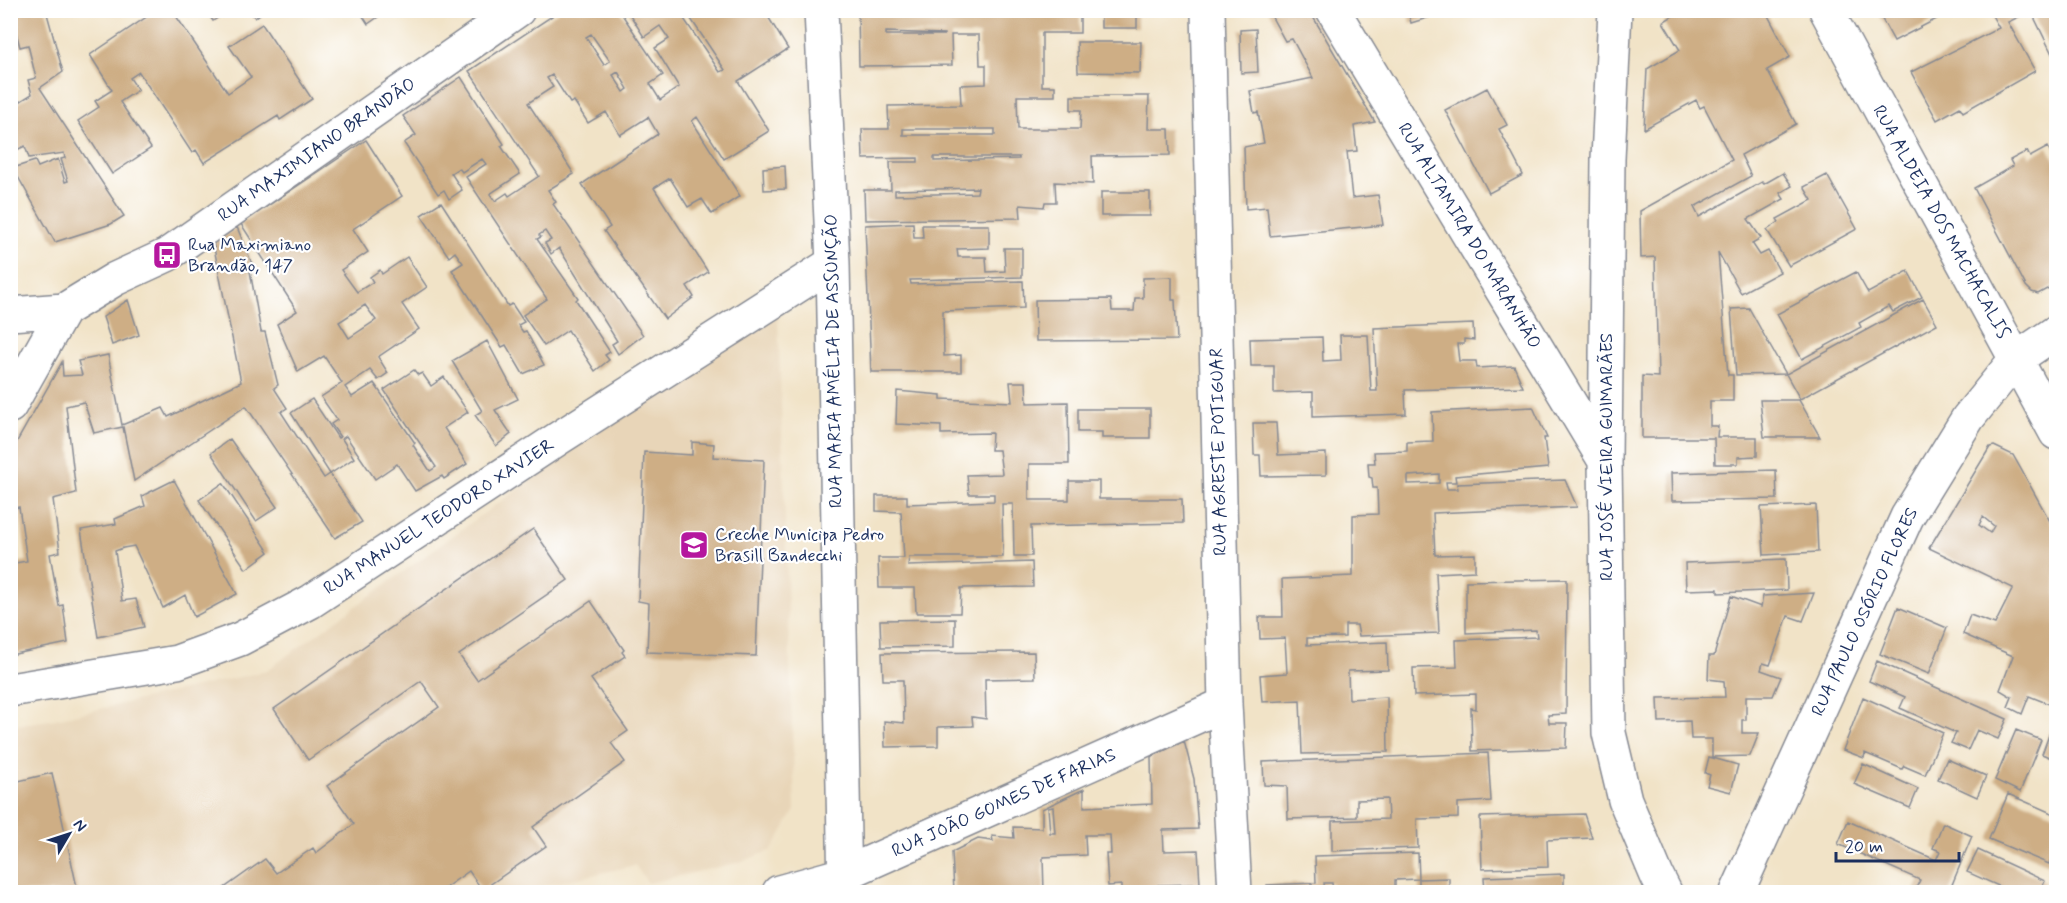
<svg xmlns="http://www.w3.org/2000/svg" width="2067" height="903" viewBox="0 0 2067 903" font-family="Mynerve,sans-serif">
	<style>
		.built { fill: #e8d5b8 }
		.building { fill: #ceae85; fill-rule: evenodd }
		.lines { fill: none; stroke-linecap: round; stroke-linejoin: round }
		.minor-casing { stroke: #868992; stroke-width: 36 }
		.minor { stroke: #fff; stroke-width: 33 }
		.labels { text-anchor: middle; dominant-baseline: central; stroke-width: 4.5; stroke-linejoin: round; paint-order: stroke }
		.street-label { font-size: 18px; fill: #1b2f5e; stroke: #fff }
		.poi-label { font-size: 18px; fill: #1b2f5e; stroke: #fff; text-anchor: start }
	</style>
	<rect width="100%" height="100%" fill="#fff"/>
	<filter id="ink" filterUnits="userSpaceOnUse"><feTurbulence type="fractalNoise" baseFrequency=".0167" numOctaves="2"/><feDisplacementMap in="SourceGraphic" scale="12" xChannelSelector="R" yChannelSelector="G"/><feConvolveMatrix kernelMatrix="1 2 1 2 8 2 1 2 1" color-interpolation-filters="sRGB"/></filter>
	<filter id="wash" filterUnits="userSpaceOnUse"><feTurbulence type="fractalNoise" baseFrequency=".008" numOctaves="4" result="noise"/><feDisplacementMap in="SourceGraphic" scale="24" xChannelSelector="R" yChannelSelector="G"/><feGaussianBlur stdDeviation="1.35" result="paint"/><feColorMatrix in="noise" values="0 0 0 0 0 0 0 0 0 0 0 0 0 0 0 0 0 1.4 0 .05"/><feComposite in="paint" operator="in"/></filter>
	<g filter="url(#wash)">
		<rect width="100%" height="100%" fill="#f1e3c7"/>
		<!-- built -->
		<path class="built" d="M778,316L795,810L772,850L740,862L648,883L635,865L519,892H11V726L56,719L266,671L591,436Z"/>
		<g id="blocks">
			<!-- building -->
			<path class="building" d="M10,10H46L63,72L40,88L124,216L111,224L55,242L13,168L35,161L38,167L58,159L65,182L68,181L61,159L65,158L64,153L29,158L25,146L10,153V108L32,94L28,80L36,78L28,45L20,47Z
				M157,10H172L228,93L251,77L229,46L262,24L312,99L280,120L278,116L204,163L196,150L192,153L139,72L130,78L138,90L120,102L151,148L112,174L78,121L99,107L95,101L112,90L90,55Z
				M205,10H229L213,21Z
				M249,10H265L255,18Z
				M359,10H388L368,24Z
				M561,10H619L663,75L650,84L660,100L679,87L655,48L669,39L660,26L644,37L627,10H678L720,72L725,70L685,10H764L788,49L738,81L769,131L724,159L697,117L692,121L740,196L712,214L702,199L688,207L670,178L654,188L708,272L687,286L694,297L665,319L604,231L610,227L582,184L658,134L648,117L620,135L606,112L588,123L574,101L570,103L552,75L547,78L553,87L528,103L574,174L548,190L556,202L553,204L643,335L618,354L612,344L617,341L559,248L551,254L545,243L551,240L545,231L539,235L541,237L537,239L578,298L576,300L610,352L605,355L609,360L595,371L568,330L544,346L523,315L547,299L466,177L486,164L482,159L462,172L459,168L451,173L462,190L449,199L444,190L438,194L404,143L416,135L403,116L461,77L504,144L501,146L520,174L490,194L495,201L507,193L509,196L539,176L469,71ZM591,34L610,61L604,65L586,37ZM618,72L628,89L624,92L613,75Z
				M858,10H1080V33H1042V86H1055V96H1017L1018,129H1080L1081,110H1071V96H1149L1148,129H1169L1170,155L1092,156L1093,184L1055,182L1056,202H1045L1044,207L1020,205L1021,218L865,220L864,190H891L890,162H918V158L863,159L862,129H889L888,106L961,105L960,85L986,84V65H980L979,35H951L952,65L859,66ZM886,32L944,34V35H886ZM903,129H995V135H903ZM934,157H1019V159L934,161ZM978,188L977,193L895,195V190Z
				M1101,10H1137V28H1101Z
				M1268,10H1309L1375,122L1354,126L1357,151L1347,152L1352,198L1378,195L1383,225L1270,236L1267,207L1246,209L1244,147L1264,143L1258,112L1254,113L1250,91L1313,78L1292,39L1285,41Z
				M1416,10H1450V11L1411,23L1409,16L1417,14Z
				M1682,10H1742L1744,14L1750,10H1765L1790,57L1767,70L1796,124L1741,155L1751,176L1694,207L1699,217L1762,182L1764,184L1783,173L1792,186L1780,193L1784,199L1748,219L1761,238L1752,243L1760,255L1768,251L1780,272L1741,293L1718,252L1728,375H1733V401H1710V426H1718L1717,437H1757V456L1738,457V464H1715L1714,438H1642V376L1658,377L1655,257L1641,258L1640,211L1732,160L1704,106L1700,108L1696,100L1644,129L1647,69L1680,50L1663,22Z
				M1877,10H1954L1894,41Z
				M1989,10H2056V59L2055,60L2031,11L2008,22L2035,71L1963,112L1960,107L1937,120L1911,72L1999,28Z
				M1256,29L1258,72L1241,73L1240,30Z
				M1077,42H1141L1140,73L1078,72Z
				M1487,88L1507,125L1499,129L1523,175L1489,193L1445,110Z
				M366,140L402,196L353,229L368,252L341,270L357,292L373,282L370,277L380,270L382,274L407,257L427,287L402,304L419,329L378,357L388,373L378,380L370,370L345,387L352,397L374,383L415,443L413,445L430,471L436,467L384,390L414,370L418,375L422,373L431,386L444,377L468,412L444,428L467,464L444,479L442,476L415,491L397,464L375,479L346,436L342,439L354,458L330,474L291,413L312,399L338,438L340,437L331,424L337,420L321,397L342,383L324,356L298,372L277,324L297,311L241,224ZM365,305L376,320L349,338L339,322Z
				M2048,147L2056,163V284L2038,294L2032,292L2026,286L1974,188L2013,166L2010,160L2027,151L2030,157Z
				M785,166L786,189L764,190L763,168Z
				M1827,175L1857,229L1789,266L1767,230L1779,222L1777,219L1812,200L1804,187Z
				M1101,192H1150V216H1101Z
				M441,202L508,306L512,304L524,322L518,325L523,332L526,331L544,365L523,374L506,345L502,347L452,270L463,263L455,252L449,257L421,215Z
				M913,223L914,238H923L922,225H989V248L957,249L958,257H986L987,272L1005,271L1004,248H1022V277L910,280L911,284L1023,281L1024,308L943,311L944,356L961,355V372H871L865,225Z
				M237,227L255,271H250L261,332H265L278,385L274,388L287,408L281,412L324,478L330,474L362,522L335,538L246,406L134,481L123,427L94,433L84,402L66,406L76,493L53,499L60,552L50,554L59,606L63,605L68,643L10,655V564L27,561L19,507L10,509V454L62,362L63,376L82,375L78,361L108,355L122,425L163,408L168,417L241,382L213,243Z
				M1908,271L1922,297L1893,312L1889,306L1859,323L1861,327L1802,359L1777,314L1856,272L1868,293Z
				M1172,277V300H1175L1177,340L1036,341L1035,300L1111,299L1112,311H1134L1135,298H1143V278Z
				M1923,299L1937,324L1800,399L1786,374Z
				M128,300L139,335L112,345L103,317Z
				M1749,308L1770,346L1786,374L1736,375L1731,309Z
				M1473,324L1474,340L1464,339V344H1457L1459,361H1476L1477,368L1514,366L1523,387L1405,390L1406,414L1313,417V392L1274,393V366H1251L1250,339L1322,337L1323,361L1341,360L1340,335H1368L1371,391H1377L1374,328Z
				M487,341L518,399L495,410L511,434L496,446L475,415L482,411L452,361Z
				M1010,382H1026L1027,403L1068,402L1069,464H1029V500H1069V481H1099V499H1182L1183,523L1031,526L1032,556H1014L1013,504H1002L1003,557H909L908,566L1032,562L1033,587L961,588L960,613H916L915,588H879L878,558H904L901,512L876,511V496H907V504L994,501V494H969L967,475L1002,474L999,450H991L992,433L941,434V426L896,424L897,391L941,395V399L1012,402Z
				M1760,400H1799L1820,437H1764Z
				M1533,407L1547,438H1544L1548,468L1455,476L1456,482H1446L1447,489H1458L1457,484L1565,480L1577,507L1433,513L1435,555L1475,554V571L1436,573L1439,633L1359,636L1357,625H1345V637L1307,638V645L1387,642L1388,670L1348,671L1349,699L1387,697L1388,752L1302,754L1300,700L1262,702L1260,675L1287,673L1285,638L1260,639L1259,617H1283L1282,579L1353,576V515L1378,514L1377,488H1373L1372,478L1369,477L1368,463H1375L1374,452L1407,451V442L1433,441L1432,412ZM1439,474V483L1408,484V476Z
				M1078,409H1150V438H1102V432H1078Z
				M1253,423H1276L1278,455L1326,453V475L1261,476L1260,455H1254Z
				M230,439L277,507L256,521L211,453Z
				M692,442L714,444L713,457L764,460L756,656L647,652L649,603L638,601L644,452L692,455Z
				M1994,446L2013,455L2056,532V700L2054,706L2029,696L2022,714L2008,707L2012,697L2000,690L2013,656L1963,634L1970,615L1995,624L2013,588L1929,548L1990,447ZM1983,517L1994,526L1990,533L1979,525Z
				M1776,470L1777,499L1672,501L1671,473Z
				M174,480L237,594L194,617L185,595L163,608L134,546L123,548L115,551L122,601L136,599L144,627L98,637L81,530L116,524L115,519L145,506L142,496Z
				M223,483L269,552L246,569L199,500Z
				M1816,505L1818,552L1764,555L1761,507Z
				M533,529L568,580L459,655L477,680L591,601L624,650L622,652L625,656L591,679L628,731L611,743L625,762L533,827L546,846L482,890L469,871L439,892H225L223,889L265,859L276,873L313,848L316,853L354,824L327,786L439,707L421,681L308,760L274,709Z
				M1786,559L1787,590L1718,593V589L1686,590L1685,563Z
				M1567,579L1566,714L1548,715L1549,723H1567L1566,748L1472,751L1471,708L1476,709V694L1414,696L1413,668L1457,667L1456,640L1537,637L1536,630L1466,633V581Z
				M1814,593L1803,621L1788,616L1770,665L1763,663L1761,670L1781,677L1773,696H1746V720H1742V733H1759L1750,756L1712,757V739H1691L1690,721L1659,722L1658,698L1725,697L1724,681L1708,679L1709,656H1714L1731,596L1761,607L1763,596Z
				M1898,607L1947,628L1929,674L1880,654Z
				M955,619V646L881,647L880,620Z
				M1034,652L1035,678L985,679L986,719L972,717L973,726L938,727V746L885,747L884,721L904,723L903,680H883L882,653Z
				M1877,661L2007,719L1998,739L1977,730L1968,750L1951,743L1956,733L1900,708L1905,697L1869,681Z
				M1863,697L1943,733L1925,775L1904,766L1902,769L1865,753L1864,758L1843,750Z
				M2056,716V760L2042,754Z
				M2016,730L2041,740L2020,792L1995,780Z
				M1184,741L1194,779L1198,829L1163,830L1164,851L1198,850L1200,884L1158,885V892H1121V885L1108,886L1106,854H1111L1110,835H1085L1086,855L1043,857L1044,892H954L952,852L978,839L993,841L992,836L1014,838L1013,827L1042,828V809L1084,789V807L1152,804L1151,757ZM1053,807L1055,833H1050L1048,808Z
				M1488,753L1491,801L1458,803V818L1417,819L1418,848L1332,851V821L1388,819L1387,799L1357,800V817L1288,819L1287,786L1264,785L1263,762Z
				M1709,757L1738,765L1731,792L1707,786L1710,775L1705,773Z
				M1947,759L1986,776L1977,797L1938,779Z
				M1863,764L1918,789L1910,808L1854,784Z
				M52,773L78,892H10V783Z
				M2008,794L2056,815V846L2049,864L1989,839Z
				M1584,814L1592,838L1547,840L1548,867L1482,869L1480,817Z
				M1848,821L1936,860L1940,851L1933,848L1943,823L1972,836L1949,892H1914L1920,880L1838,844Z
				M1978,850L2045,881L2040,892H2012L1967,872Z
				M1418,853L1419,879L1395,880V892H1333L1332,883H1324L1325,892H1267V885L1316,883L1315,856Z
				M1564,874V892H1485L1484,877Z
				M1449,878V892H1419V879Z"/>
		</g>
	</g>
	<g filter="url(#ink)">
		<use href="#blocks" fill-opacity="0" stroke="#868992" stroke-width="1.5"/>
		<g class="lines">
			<!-- minor casing -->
			<g class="minor-casing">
				<path id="minor" d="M821,10L833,263L845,892
					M1208,10L1225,704L1235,892
					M1333,10L1605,461
					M1615,10L1608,159L1605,461L1609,733L1625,800L1657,876L1665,892
					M1826,10L2056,433
					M10,314L64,310L115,279L167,255L518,10
					M10,406L64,310
					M10,690L177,662L240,639L310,602L559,438L833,263
					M779,892L844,874L1225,704
					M1737,892L1907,517L1968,418L2016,359L2056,332"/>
			</g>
			<!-- minor -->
			<use href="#minor" class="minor"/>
		</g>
	</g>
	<!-- icons -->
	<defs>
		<g id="bus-square" transform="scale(1.5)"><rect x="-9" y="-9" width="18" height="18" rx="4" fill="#b5179e" stroke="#fff"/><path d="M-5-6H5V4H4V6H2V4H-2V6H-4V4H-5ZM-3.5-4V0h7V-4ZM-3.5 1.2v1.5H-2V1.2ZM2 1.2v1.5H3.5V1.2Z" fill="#fff"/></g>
		<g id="school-square" transform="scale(1.5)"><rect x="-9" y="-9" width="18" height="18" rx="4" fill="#b5179e" stroke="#fff"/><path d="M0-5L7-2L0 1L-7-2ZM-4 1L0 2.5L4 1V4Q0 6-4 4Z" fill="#fff"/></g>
	</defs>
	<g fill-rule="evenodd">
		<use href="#bus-square" x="167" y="255"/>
		<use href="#school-square" x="694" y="545"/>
	</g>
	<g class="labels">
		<!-- street labels -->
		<g class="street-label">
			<text transform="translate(317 150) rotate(-35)">RUA MAXIMIANO BRANDÃO</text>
			<text transform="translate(1941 222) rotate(61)">RUA ALDEIA DOS MACHACALIS</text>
			<text transform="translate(1469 236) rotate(59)">RUA ALTAMIRA DO MARANHÃO</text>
			<text transform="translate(834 361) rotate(-91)">RUA MARIA AMÉLIA DE ASSUNÇÃO</text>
			<text transform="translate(1219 452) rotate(-91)">RUA AGRESTE POTIGUAR</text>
			<text transform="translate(1607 457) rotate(-90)">RUA JOSÉ VIEIRA GUIMARÃES</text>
			<text transform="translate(439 517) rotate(-33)">RUA MANUEL TEODORO XAVIER</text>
			<text transform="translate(1865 612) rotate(-65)">RUA PAULO OSÓRIO FLORES</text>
			<text transform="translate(1004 803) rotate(-24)">RUA JOÃO GOMES DE FARIAS</text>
		</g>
		<!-- poi labels -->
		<g class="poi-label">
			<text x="188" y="245">Rua Maximiano<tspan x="188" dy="21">Brandão, 147</tspan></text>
			<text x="715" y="535">Creche Municipa Pedro<tspan x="715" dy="21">Brasill Bandecchi</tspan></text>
		</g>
	</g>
	<!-- margin -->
	<rect width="2067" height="903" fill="none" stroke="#fff" stroke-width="36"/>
	<!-- north arrow -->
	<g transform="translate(69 834) rotate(51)" stroke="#ffffff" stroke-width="4.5" paint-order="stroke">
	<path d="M0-4.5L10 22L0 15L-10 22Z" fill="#1b2f5e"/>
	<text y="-9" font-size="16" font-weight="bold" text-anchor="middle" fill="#1b2f5e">N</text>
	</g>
	<!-- scale -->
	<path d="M1836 852v9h123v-9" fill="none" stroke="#1b2f5e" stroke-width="3"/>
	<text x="1845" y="852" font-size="18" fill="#1b2f5e" stroke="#ffffff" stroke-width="4.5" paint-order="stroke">20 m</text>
</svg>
